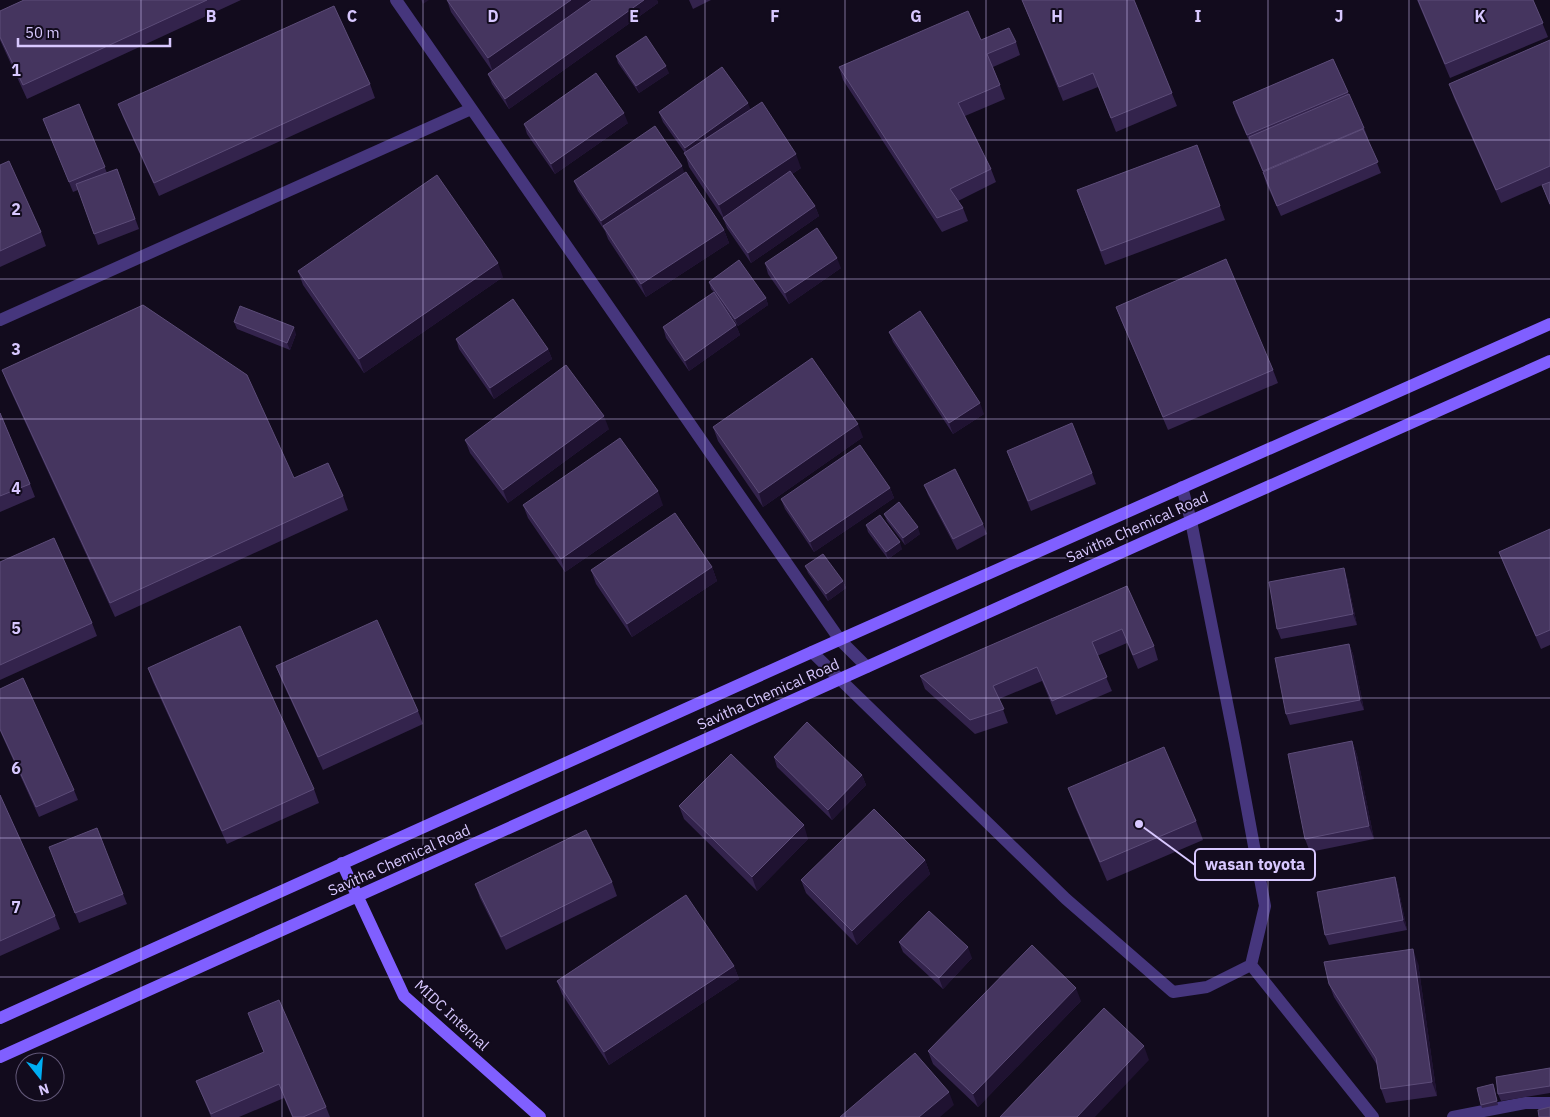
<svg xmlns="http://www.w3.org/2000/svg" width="1550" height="1117" viewBox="0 0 1550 1117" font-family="'IBM Plex Sans',sans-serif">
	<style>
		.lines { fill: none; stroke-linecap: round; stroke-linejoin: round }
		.minor { stroke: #46367d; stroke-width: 12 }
		.tertiary { stroke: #46367d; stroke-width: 12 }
		.secondary { stroke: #805fff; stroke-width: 12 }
		.wall { fill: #33234c }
		.shaded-wall { fill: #1f1231 }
		.building { fill: #45355f; stroke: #5c4c78 }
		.grid { fill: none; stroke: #d8c8ff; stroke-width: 1; stroke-opacity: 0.55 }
		.labels { text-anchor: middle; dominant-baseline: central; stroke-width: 4; stroke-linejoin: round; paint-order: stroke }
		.street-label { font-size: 15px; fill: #d8c8ff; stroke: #120b1d }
		.grid-label { font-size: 16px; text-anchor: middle; font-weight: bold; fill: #d8c8ff; stroke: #120b1d; stroke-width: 4; stroke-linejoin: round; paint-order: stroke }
		.leader { fill: none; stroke: #d8c8ff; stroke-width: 2 }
		.callout-dot { fill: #d8c8ff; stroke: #120b1d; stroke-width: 2 }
		.callout { fill: #120b1d; stroke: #d8c8ff; stroke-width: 2 }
		.callout-label { font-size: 16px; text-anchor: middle; font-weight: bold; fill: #d8c8ff }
	</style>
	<rect width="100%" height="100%" fill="#120b1d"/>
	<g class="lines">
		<!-- minor -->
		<path class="minor" d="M812,652L1066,899L1173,992L1207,987L1251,965L1265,906L1235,743L1191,521L1182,487
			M1251,965L1373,1117
			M1453,1117L1525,1103H1550"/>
		<!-- tertiary -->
		<path class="tertiary" d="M396,0L840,640L867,667
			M0,320L471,109"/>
		<!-- secondary -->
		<path class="secondary" d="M342,863L404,996L540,1117
			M0,1018L812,652L1550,324
			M0,1057L1191,521L1550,361"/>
	</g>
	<!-- wall -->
	<path class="wall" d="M24,0H241L27,99L0,40V11Z
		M447,0H657L658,3L509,109L492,84L488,74L492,71L451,12Z
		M689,0H711L693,9Z
		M1022,0H1134L1177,106L1116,132L1098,87L1063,101Z
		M1417,0H1533L1548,37L1450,78Z
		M981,40L1016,42L1020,55L993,67L1005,99L965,116L991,169L996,182L958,201L963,208L968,221L942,232L843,80L839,67Z
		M1550,40V206L1542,185L1501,203L1454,98L1449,84Z
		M616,56L669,73L639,93L618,63Z
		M1333,59L1364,128L1368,138H1367L1381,173L1281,216L1266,183L1263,172L1236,112L1233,102Z
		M370,84L375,98L159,196L123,117L118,104Z
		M79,104L107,173L117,169L139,229L98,245L78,190L73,192L43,119Z
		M751,109L801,168L792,174L815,206L819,216L751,263L727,228L723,218L689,167L685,153L663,122L659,112Z
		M628,123L555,174L527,134L524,124Z
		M1197,145L1225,220L1105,265L1077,190Z
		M0,165L41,232L46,246L0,267Z
		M684,173L724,230L729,243L646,297L608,239L605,231L578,191L574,181Z
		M765,263L841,268L789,304L768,274Z
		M298,271L503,277L364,373L303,285Z
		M709,282L766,298L768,305L738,326L723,305L736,325L740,335L689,371L666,338L663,327L714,292L711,289Z
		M1116,307L1273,370L1278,383L1168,430L1121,320Z
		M234,322L296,334L290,350L237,329Z
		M889,332L984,414L953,434L893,342Z
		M456,339L548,349L552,359L494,399L459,349Z
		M2,370L343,496L348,510L115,617L7,383Z
		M0,413L30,484L35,497L0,512Z
		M713,427L863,437L763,507L718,441Z
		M609,429L508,503L470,453L465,440Z
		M1007,451L1092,473L1096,484L1031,511Z
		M924,485L983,524L987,534L957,550L928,495Z
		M890,488L894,498L814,552L785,509L781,499Z
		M523,505H663L565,572L528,518Z
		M884,514L920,534L905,545L887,521Z
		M866,525L902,549L888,559L868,532Z
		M1550,529V645L1541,649L1504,565L1499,552Z
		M0,562L92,623L97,636L0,680Z
		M805,566L843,581L846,588L828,601L808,573Z
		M712,567L717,581L632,637L596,584L591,570Z
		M1347,578L1357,625L1281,639L1277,629Z
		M1127,586L1154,646L1158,660L1138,669L1127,643L1097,656L1112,691L1056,715L1042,681L999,699L1008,723L975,734L925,689L920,676Z
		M1349,644L1353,654L1364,710L1290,725L1286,714Z
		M276,666L418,711L423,724L323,770L281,679Z
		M148,668L314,789L319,803L227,844L153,682Z
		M0,689L74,790L78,800L39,817L0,731Z
		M1352,741L1357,755L1374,839L1310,852L1305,839Z
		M774,757L862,775L866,785L832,820L777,767Z
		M1068,788L1196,821L1203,840L1107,881L1075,807Z
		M0,795L55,916L60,929L0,956Z
		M679,806L808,839L757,891L684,819Z
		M53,858L123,894L127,904L79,923Z
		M925,860L930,874L857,945L806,893L801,880Z
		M1395,877L1398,887L1407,930L1329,945L1325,935Z
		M612,882L617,896L506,950L480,898L475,884Z
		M899,942L972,958L943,989L903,952Z
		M1418,963L1437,1096L1386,1103L1381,1089L1377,1065L1334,997L1329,984Z
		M734,966L739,979L609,1065L562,994L557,981Z
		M1081,1001L978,1107L933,1064L928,1051Z
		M248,1013L326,1107L330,1117H292L284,1098L239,1117H211L196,1081L264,1052Z
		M1550,1068V1093L1501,1101L1498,1094Z
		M1494,1087L1498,1105L1482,1108L1481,1105Z"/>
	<!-- shaded-wall -->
	<path class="shaded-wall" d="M421,0H429L423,4Z
		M571,0H595L493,72L488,58Z
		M644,0H657L658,3L509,109L505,99Z
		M666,66L669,73L639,93L636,86Z
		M748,103L752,113L689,158L685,148Z
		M624,113L628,123L555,174L551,164Z
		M796,154L801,168L724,218L719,205Z
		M682,166L686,177L603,226L605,231L601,221Z
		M815,206L819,216L751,263L748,253Z
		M724,230L729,243L646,297L641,284Z
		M837,258L841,268L789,304L785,293Z
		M498,263L503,277L364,373L359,359Z
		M766,298L768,305L738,326L735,319Z
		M736,325L740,335L689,371L685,361Z
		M294,327L296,334L290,350L287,343Z
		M548,349L552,359L494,399L490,388Z
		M980,403L984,414L953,434L949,423Z
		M604,416L609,429L508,503L503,490Z
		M858,424L863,437L763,507L759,493Z
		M890,488L894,498L814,552L810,542Z
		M658,491L663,505L565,572L561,559Z
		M918,527L920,534L905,545L903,538Z
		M900,542L902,549L888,559L886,552Z
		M712,567L717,581L632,637L627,624Z
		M1344,568L1347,578L1357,625L1353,614Z
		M843,581L846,588L828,601L826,594Z
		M1349,644L1353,654L1364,710L1360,700Z
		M1352,741L1357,755L1374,839L1369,826Z
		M862,775L866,785L832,820L828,810Z
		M804,825L808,839L757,891L752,877Z
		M925,860L930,874L857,945L852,931Z
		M1395,877L1398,887L1407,930L1403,920Z
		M968,947L972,958L943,989L939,978Z
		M1413,949L1418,963L1437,1096L1432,1082Z
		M734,966L739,979L609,1065L604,1052Z
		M1076,988L1081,1001L978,1107L973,1094Z
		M1144,1046L1149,1060L1095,1117H1077Z
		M949,1092L954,1105L940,1117H919Z"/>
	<!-- building -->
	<path class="building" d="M24,0H207L23,85L0,37V11Z
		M447,0H571L488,58Z
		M592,0H644L505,99L488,74Z
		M1022,0H1134L1172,93L1111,118L1093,73L1059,87Z
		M1418,0H1533L1543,23L1445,64Z
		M334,6L370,84L154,183L118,104Z
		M968,11L981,40L1009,28L1016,42L987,54L1000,85L958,103L991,169L950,189L963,208L937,218L839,67Z
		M646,36L666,66L636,86L616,56Z
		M1550,40V166L1496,190L1449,84Z
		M1333,59L1348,92L1247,135L1233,102Z
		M722,67L748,103L685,148L659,112Z
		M596,73L624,113L551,164L524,124Z
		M1349,94L1364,128L1263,171L1249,137Z
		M762,102L796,154L719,205L684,153Z
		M79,104L105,167L69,182L43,119Z
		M655,126L682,166L601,221L574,181Z
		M1363,129L1378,162L1277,206L1263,172Z
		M1197,145L1220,206L1101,251L1077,190Z
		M9,161L41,232L0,251V165Z
		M117,169L135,219L94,234L76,184Z
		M790,171L815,206L748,253L723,218Z
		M686,172L724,230L641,284L603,226Z
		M437,175L498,263L359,359L298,271Z
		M1550,182V204L1542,185Z
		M817,228L837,258L785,293L765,263Z
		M1226,259L1273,370L1163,417L1116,307Z
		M739,260L766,298L735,319L709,282Z
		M714,292L736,325L685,361L663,327Z
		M513,299L548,349L490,388L456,339Z
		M143,305L247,375L294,478L328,463L343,496L110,603L2,370Z
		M240,306L294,327L287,343L234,322Z
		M920,311L980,403L949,423L889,332Z
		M812,358L858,424L759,493L713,427Z
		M566,365L604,416L503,490L465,440Z
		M0,413L30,484L0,496Z
		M1072,423L1092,473L1028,501L1007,451Z
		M620,438L658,491L561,559L523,505Z
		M860,445L890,488L810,542L781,499Z
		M955,469L983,524L953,539L924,485Z
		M899,502L918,527L903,538L884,514Z
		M675,513L712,567L627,624L591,570Z
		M880,515L900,542L886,552L866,525Z
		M1550,529V630L1536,636L1499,552Z
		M54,538L92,623L0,665V562Z
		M823,554L843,581L826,594L805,566Z
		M1344,568L1353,614L1277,629L1269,582Z
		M1127,586L1154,646L1133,655L1122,629L1092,642L1107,677L1052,701L1037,667L993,686L1004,709L970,720L920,676Z
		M377,620L418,711L318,757L276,666Z
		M240,626L314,789L222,831L148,668Z
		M1349,644L1360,700L1286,714L1275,658Z
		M23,678L74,790L36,807L0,729V689Z
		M807,722L862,775L828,810L774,757Z
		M1352,741L1369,826L1305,839L1288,754Z
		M1164,747L1196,821L1100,862L1068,788Z
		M731,754L804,825L752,877L679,806Z
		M0,795L55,916L0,941Z
		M874,809L925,860L852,931L801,880Z
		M97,828L123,894L75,913L49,847Z
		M586,830L612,882L501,937L475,884Z
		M1395,877L1403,920L1325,935L1317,892Z
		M686,895L734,966L604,1052L557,981Z
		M929,911L968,947L939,978L899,942Z
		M1032,945L1076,988L973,1094L928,1051Z
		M1413,949L1432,1082L1381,1089L1376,1058L1329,984L1324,962Z
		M279,1000L326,1107L303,1117H293L279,1084L211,1114L196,1081L264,1052L248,1013Z
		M1104,1008L1144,1046L1077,1117H1000Z
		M915,1053L949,1092L919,1117H840Z
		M1550,1068V1086L1498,1094L1496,1077Z
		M1493,1084L1497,1101L1481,1105L1477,1088Z
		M1550,1107V1117H1539L1538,1110Z"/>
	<!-- grid -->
	<path class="grid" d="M141,0V1117M282,0V1117M423,0V1117M564,0V1117M705,0V1117M845,0V1117M986,0V1117M1127,0V1117M1268,0V1117M1409,0V1117M0,140H1550M0,279H1550M0,419H1550M0,558H1550M0,698H1550M0,838H1550M0,977H1550"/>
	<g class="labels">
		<!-- street labels -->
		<g class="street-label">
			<text transform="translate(1137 527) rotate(-24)">Savitha Chemical Road</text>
			<text transform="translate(768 694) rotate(-24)">Savitha Chemical Road</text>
			<text transform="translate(399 860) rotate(-24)">Savitha Chemical Road</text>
			<text transform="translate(452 1015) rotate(43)">MIDC Internal</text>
		</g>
	</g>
	<g class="grid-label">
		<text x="211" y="22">B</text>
		<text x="352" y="22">C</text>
		<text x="493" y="22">D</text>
		<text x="634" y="22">E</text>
		<text x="775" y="22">F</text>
		<text x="916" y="22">G</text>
		<text x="1057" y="22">H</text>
		<text x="1198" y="22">I</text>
		<text x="1339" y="22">J</text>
		<text x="1480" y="22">K</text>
		<text x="16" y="76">1</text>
		<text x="16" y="215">2</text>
		<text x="16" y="355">3</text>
		<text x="16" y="494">4</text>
		<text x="16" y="634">5</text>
		<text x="16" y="774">6</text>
		<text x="16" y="913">7</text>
	</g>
	<!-- callouts -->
	<path class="leader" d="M1139 824L1195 865"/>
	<circle class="callout-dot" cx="1139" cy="824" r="5"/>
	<rect class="callout" x="1195" y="849" width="120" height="31" rx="5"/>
	<g class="callout-label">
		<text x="1255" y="870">wasan toyota</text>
	</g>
	<!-- north arrow -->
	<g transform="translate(40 1077) rotate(163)"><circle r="24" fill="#120b1d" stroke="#615777"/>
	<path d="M0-4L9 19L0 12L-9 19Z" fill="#00aef3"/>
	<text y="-8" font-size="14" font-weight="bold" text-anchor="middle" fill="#d8c8ff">N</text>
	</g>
	<!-- scale -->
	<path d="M18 38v8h152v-8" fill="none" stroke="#d8c8ff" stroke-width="2.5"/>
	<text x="25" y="38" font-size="15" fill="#d8c8ff" stroke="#120b1d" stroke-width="4" paint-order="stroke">50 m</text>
</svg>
